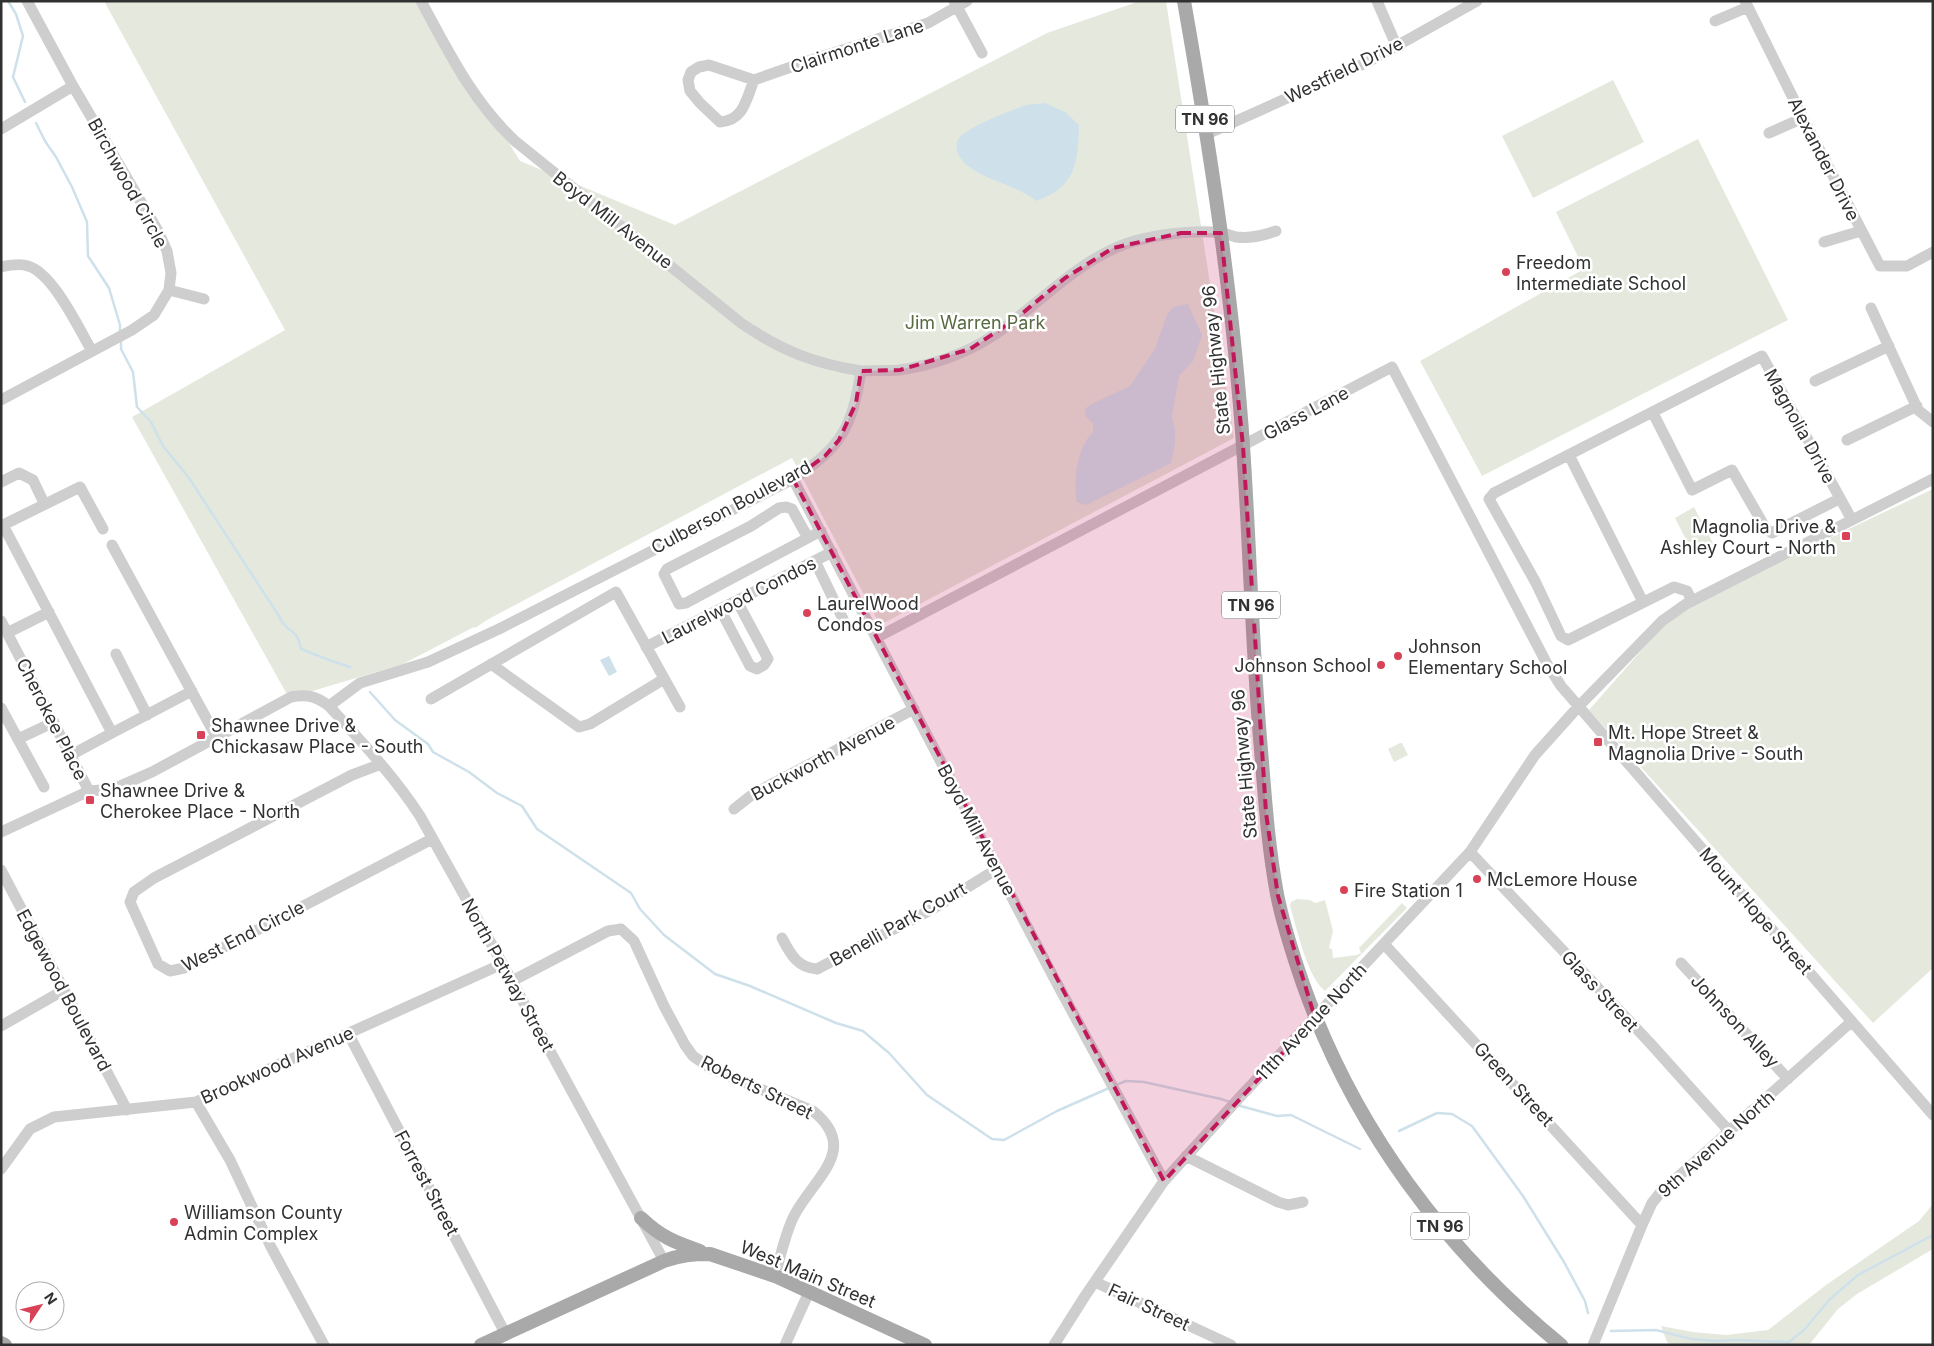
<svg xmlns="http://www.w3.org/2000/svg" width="1934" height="1346" viewBox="0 0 1934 1346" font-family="Inter,sans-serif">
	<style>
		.green { fill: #e5e9dd }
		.water { fill: #cee1eb }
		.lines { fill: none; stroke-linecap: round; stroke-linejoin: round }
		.stream { stroke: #cee1eb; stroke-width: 2.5 }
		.minor { stroke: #cecece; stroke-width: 11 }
		.major { stroke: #a9a9a9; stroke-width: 14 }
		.marked { fill: #c2185b; fill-opacity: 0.2; stroke: #c2185b; stroke-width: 4; stroke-dasharray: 10 6; stroke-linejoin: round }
		.poi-dot { fill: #d94256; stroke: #fff; stroke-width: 2 }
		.labels { text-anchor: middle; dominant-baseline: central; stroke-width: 5; stroke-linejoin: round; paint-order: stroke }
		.shield { fill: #fff; stroke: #6f6f6f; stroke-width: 1 }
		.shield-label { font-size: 16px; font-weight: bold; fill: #313131 }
		.street-label { font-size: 18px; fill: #313131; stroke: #fff }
		.poi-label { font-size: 18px; fill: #313131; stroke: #fff; text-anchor: start }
		.park-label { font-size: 18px; fill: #576a41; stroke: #fff }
	</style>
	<rect width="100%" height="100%" fill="#fff"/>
	<!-- green -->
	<path class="green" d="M104,1H422L520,161L675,225L1047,33L1140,1H1166L1234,438L880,625L792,458L487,620L475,628L474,627L403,664L289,698L132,417L285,330Z
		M1613,80L1644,142L1533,198L1502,136Z
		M1698,139L1788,320L1482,476L1420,361L1584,269L1556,212Z
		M1933,489V968L1873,1023L1589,710L1676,611Z
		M1694,507L1715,547L1695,557L1675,518Z
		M1400,743H1402L1408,755L1394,762L1388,749Z
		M1297,899L1310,900L1315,903L1325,900L1333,931L1329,948L1332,949L1333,958L1357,955L1361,953L1359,948L1402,903L1407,908L1325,991C1307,977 1297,929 1290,906L1291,902Z
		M1933,1204V1249L1857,1294L1838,1309L1809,1345H1671L1667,1342L1661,1326L1693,1332L1726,1335L1768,1330L1826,1285L1919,1221Z"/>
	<!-- water -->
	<path class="water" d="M1045,103L1065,112L1079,125C1078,164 1076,187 1036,201C1016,185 989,182 968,166C961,161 953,149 958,140C963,128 1012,110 1026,105C1032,104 1039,104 1045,103Z
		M1188,304L1202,335L1193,361L1179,376L1172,417L1175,429V443L1171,463L1086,505L1077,502C1073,481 1077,448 1093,432V423L1085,416L1086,408L1098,401L1130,386L1155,349L1167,315L1173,307Z
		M609,656L617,672L609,676L600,660Z"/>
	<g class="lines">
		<!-- stream -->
		<path class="stream" d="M8,1L16,14L23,36L13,77L25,102
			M36,123L45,141L56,157L72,187L87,222L88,256L109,288L120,325V333
			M121,341V349L133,372L137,407L151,422L163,446L189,478L279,616C286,634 297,626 301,649L329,660L350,667
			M370,692L395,720L428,744L433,752L469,772L497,793L522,806L537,829L631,893L640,909L664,935L715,974L750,986L836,1023L863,1031L889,1053L927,1095L992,1139L1004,1140L1057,1111L1109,1088
			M1116,1085L1126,1081L1144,1082L1221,1099L1230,1102
			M1237,1105L1277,1116L1291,1115L1360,1149
			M1399,1131L1437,1113L1452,1114L1472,1126L1523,1196L1564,1262L1585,1301L1588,1313
			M1611,1331L1656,1330L1691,1339L1715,1341L1737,1340L1789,1342L1804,1330L1830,1299L1858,1275L1933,1235"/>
		<!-- minor -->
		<path class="minor" d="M421,1C448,51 473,102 515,141L741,323C782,351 813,363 861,371
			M954,1L982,53
			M1377,1L1396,45
			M1745,1L1803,118L1880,266H1907L1933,252
			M1715,21L1748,7
			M754,80C746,100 744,120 720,122L700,103L690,91L688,80L691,72L699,67L709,65L754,80L814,59L928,23L967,1
			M1,129L73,86
			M1769,133L1803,118
			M1207,134L1368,62L1477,1
			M1824,242L1861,231
			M1,267C10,265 20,263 28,266C53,273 79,329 92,351
			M169,290L204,299
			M1871,308L1918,410L1933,422
			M1815,381L1889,346
			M1,400L132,330L154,315L169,290L171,273L167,251L158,231L73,86L27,1
			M1653,413L1692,490L1732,470L1766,529L1772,533L1839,499
			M1847,440L1917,406
			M1569,455L1643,602
			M793,479L1054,978L1164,1181
			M1,482L19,473L33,480L44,503
			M3,525L112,733L71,755
			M1,526L80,487L103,529
			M808,538L792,509L786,507L779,508L751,526L667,569L664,574L679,604L686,603C730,579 776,555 821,531
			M112,545L217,738
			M815,561L843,619
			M1692,601L1687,591L1674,587L1568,640L1561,636L1536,583L1489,499L1494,493L1762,356L1852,520
			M720,609L750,666L757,669L764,665L768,659L737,601
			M1,621L89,791
			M7,633L49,612
			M876,638L1392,367L1547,664L1561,686L1933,1115
			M646,647L832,552
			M116,654L147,715
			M491,664L579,727L590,724L664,679
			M431,699L616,592L680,707
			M329,706L360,683L428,662L499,629L793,479C842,447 852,427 861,371C874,370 887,371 899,370C930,366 965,354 991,337C1037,307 1074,262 1128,243C1153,235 1195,229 1221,233C1226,233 1231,236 1236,237C1250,239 1262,236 1276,231
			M1,708L44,787
			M112,733L192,691
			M18,739L54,722
			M381,764L352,775L154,878L134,892L130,902L158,964L170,971L184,968L432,839
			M734,809L753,794L914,709
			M1,832L89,791L113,789L152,772L291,697C307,694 316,696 329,706C361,741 394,776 420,816L512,981L664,1261
			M1470,852L1650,1043L1729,1131
			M1,870L127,1110
			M782,938C790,953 797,968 817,969L934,908L997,869
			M1384,944L1642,1225
			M1681,963L1788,1079
			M512,981L608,931L621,929L634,941L664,1006L685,1045L693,1056L710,1068L813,1111C860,1149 815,1177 795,1214C786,1230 780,1258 775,1276
			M1,1026L64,990
			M348,1033L505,1333
			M196,1102L230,1160L271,1247L324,1345
			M1186,1156L1278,1202L1288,1205L1303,1202
			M1,1169L30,1129L54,1117L196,1102L502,964
			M1095,1282L1231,1345
			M785,1345L809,1292
			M1054,1345L1085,1296L1164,1181L1240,1097L1470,852L1535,755L1578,707L1662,621L1686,604L1933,479
			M1593,1345L1642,1225L1652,1203L1660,1193L1851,1022"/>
		<!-- major -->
		<path class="major" d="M1184,1C1210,149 1233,297 1243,446C1250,548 1252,649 1261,750C1265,798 1268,846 1277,894C1283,925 1293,955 1303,984C1354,1128 1444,1249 1561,1345
			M641,1218C661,1237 674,1242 700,1251
			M1,1343L5,1345
			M481,1345L664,1261C680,1255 693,1254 710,1254L775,1276L925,1345"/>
	</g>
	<!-- marked area -->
	<path class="marked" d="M1181,233H1221L1243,446L1266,813L1278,896L1315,1018L1164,1181L793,479L825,456L839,440L856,403L861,371L900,370L970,349L1013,321L1065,278L1113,248Z"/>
	<!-- markers -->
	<g class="poi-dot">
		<circle cx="1506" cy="272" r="5"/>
		<rect x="1841" y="531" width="10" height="10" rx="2.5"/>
		<circle cx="807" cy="613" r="5"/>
		<circle cx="1398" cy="656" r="5"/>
		<circle cx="1381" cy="665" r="5"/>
		<rect x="196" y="730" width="10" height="10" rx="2.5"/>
		<rect x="1593" y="737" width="10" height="10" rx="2.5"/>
		<rect x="85" y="795" width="10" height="10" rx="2.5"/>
		<circle cx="1477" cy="879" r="5"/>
		<circle cx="1344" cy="890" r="5"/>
		<circle cx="174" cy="1222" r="5"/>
	</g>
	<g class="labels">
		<!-- shield labels -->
		<g class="shield">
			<rect x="1176" y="105.5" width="58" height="27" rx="4"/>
			<rect x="1222" y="591.5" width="58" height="27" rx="4"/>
			<rect x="1411" y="1212.5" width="58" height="27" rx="4"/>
		</g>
		<g class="shield-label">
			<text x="1205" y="119">TN 96</text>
			<text x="1251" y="605">TN 96</text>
			<text x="1440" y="1226">TN 96</text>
		</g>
		<!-- street labels -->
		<g class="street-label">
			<text transform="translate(857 46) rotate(-18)">Clairmonte Lane</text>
			<text transform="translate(1344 70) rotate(-26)">Westfield Drive</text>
			<text transform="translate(1824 159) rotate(63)">Alexander Drive</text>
			<text transform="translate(128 183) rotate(61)">Birchwood Circle</text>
			<text transform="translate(613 220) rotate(38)">Boyd Mill Avenue</text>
			<text transform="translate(1216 360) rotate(-96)">State Highway 96</text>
			<text transform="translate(1306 413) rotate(-28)">Glass Lane</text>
			<text transform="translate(1800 426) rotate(61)">Magnolia Drive</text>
			<text transform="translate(731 507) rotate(-28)">Culberson Boulevard</text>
			<text transform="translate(739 600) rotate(-27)">Laurelwood Condos</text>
			<text transform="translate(52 719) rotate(63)">Cherokee Place</text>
			<text transform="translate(823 758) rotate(-28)">Buckworth Avenue</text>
			<text transform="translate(1244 764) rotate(-95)">State Highway 96</text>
			<text transform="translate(977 830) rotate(62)">Boyd Mill Avenue</text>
			<text transform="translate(1756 911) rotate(49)">Mount Hope Street</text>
			<text transform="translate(898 924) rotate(-29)">Benelli Park Court</text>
			<text transform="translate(243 936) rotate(-27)">West End Circle</text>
			<text transform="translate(508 975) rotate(61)">North Petway Street</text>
			<text transform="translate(64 990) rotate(62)">Edgewood Boulevard</text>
			<text transform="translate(1600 991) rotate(47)">Glass Street</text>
			<text transform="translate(1735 1021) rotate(47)">Johnson Alley</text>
			<text transform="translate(1311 1022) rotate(-47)">11th Avenue North</text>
			<text transform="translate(277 1065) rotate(-24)">Brookwood Avenue</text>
			<text transform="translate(1514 1084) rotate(47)">Green Street</text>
			<text transform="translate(757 1087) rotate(26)">Roberts Street</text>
			<text transform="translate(1716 1144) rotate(-42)">9th Avenue North</text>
			<text transform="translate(427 1183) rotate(62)">Forrest Street</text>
			<text transform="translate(808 1274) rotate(23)">West Main Street</text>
			<text transform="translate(1149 1307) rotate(25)">Fair Street</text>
		</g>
		<!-- poi labels -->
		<g class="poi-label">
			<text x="1516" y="262">Freedom<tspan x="1516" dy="21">Intermediate School</tspan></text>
			<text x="1836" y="526" text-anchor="end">Magnolia Drive &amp;<tspan x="1836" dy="21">Ashley Court - North</tspan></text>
			<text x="817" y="603">LaurelWood<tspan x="817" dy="21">Condos</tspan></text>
			<text x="1408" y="646">Johnson<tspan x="1408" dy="21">Elementary School</tspan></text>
			<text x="1371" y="665" text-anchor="end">Johnson School</text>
			<text x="211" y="725">Shawnee Drive &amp;<tspan x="211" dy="21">Chickasaw Place - South</tspan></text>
			<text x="1608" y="732">Mt. Hope Street &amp;<tspan x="1608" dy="21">Magnolia Drive - South</tspan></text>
			<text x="100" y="790">Shawnee Drive &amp;<tspan x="100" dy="21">Cherokee Place - North</tspan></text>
			<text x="1487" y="879">McLemore House</text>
			<text x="1354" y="890">Fire Station 1</text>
			<text x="184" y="1212">Williamson County<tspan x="184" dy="21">Admin Complex</tspan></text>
		</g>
		<!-- park labels -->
		<g class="park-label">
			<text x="975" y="322">Jim Warren Park</text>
		</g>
	</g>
	<!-- border -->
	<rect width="1934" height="1346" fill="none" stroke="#313131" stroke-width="5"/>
	<!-- north arrow -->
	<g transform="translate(40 1306) rotate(55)"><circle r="24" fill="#ffffff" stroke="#adadad"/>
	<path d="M0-4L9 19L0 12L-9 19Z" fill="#d94256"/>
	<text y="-8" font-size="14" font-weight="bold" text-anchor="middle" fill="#313131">N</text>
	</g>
</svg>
